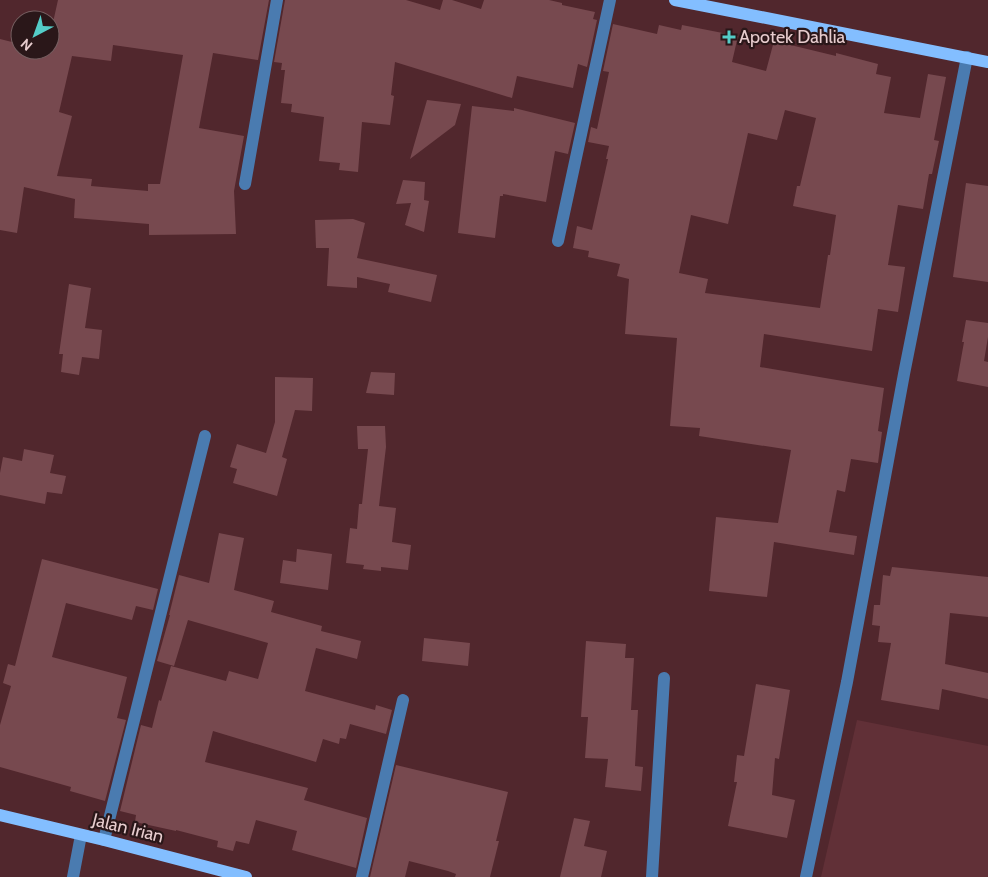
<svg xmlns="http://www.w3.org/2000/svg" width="988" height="877" viewBox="0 0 988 877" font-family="Cabin,sans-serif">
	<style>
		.built { fill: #613037 }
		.building { fill: #77494f; fill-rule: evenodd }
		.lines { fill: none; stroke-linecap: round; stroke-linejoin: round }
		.minor { stroke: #4a7bb0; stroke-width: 12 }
		.major { stroke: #83beff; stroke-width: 12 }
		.poi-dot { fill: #54cdc8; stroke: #2a1719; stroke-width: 2 }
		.labels { text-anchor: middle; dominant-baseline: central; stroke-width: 4.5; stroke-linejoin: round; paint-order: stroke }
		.poi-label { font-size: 18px; fill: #e7ccce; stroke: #2a1719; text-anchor: start }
		.street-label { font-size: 18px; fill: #e7ccce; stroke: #2a1719 }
	</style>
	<rect width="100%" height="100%" fill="#51272d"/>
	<!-- built -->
	<path class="built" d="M857,720L988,746V877H821Z"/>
	<!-- building -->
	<path class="building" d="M58,0H269L258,60L213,53L199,128L244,136L234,191L236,234L149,235V224L74,218L75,199L24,187L17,233L0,230V39L20,44V50H50V36ZM113,45L183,55L160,184H148V191L91,186L92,179L57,176L72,116L59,112L72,56L111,61Z
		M285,0H406L440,10L443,0H452L481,9L484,0H549L562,3V5L595,12L593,19L597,20L587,67L578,64L573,88L517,76L512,98L395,62L391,95L394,96L390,125L362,122L358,172L339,170L340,163L319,161L324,117L291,112L292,104L281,103L285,70H281L282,63L274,62Z
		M613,24L657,34L659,25L681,30L682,25L738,36L732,62L766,71L774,41L836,56V53L878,64L876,74L891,77L884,113L920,118L928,74L946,77L934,140L939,141L932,174H929L923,209L898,205L888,265L905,267L898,312L878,309L872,351L764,334L760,367L884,388L878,431L882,432L878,463L851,459L845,492L837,490L829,532L857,536L854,555L774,542L767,597L709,591L716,517L778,523L791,450L699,436L700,428L670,426L677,338L625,334L629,279L617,276L620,264L588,257L589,251L573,248L577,226L592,230L608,159H606L609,146L588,142L591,127L597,129L609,72L603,71ZM785,110L816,118L800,186H797L793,206L836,215L830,255H828L820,308L705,293L708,279L679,273L691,215L728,224L748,133L777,140Z
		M427,100L461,104L455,125L410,159Z
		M472,106L514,111V108L575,123L568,154L555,151L546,202L503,194V196H500L495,238L458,233Z
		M403,180L425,182L424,200L429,201L424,232L405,225L411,203L396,204Z
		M966,183L988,186V282L953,277Z
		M353,219L365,223L357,258L437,275L431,302L388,292L390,284L357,277V288L327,286L329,248H316L315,220Z
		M69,284L91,288L85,328L102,330L99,359L82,357L79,375L61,372L63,354H59Z
		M966,320L988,323V337L984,361L988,362V387L957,381L964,342H962Z
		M371,372L395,373L394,395L366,393Z
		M275,377L313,378L312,411L295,410L282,457L287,459L277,496L233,483L237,469L230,467L237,444L266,453L275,422Z
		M357,426H385L386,447L379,506L396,508L392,542L411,545L408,570L381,567V571L363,569L364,565L346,563L350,528L357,529L359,504H362L368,449H358Z
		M24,449L54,455L50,473L66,476L62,494L47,492L45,504L0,495V473L3,457L22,461Z
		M219,533L244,538L234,590L274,601L271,612L322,626L321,631L361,641L357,659L316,648L305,691L375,710L376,705L392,710L386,734L350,724L346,739L340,738L339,744L323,739L316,762L213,731L205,762L308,788L304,800L367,818L356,868L292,850L297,831L256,820L249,844L236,841L233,851L217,847L218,841L176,830V831L135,822L136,815L120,811L141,725L152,728L159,700L161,701L171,666L226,681L229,671L258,679L268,643L188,620L174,666L157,661L170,615H169L179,575L209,583Z
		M297,549L332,554L328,590L280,583L283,560L296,562Z
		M42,559L158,589L153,610L136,606L132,620L66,603L52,657L127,677L117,718L126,720L105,801L70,791L71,787L0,767V725L11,686L3,683L8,664L15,666Z
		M892,567L988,577V617L950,613L945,664L988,673V699L942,689L939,710L881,700L891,643L878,642L880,626L872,625L874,605H880L883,575L890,576Z
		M424,638L470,643L468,666L422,661Z
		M586,641L626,644L625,658H634L631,710H638L635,766L643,767L641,791L605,787L608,759L585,758L588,717H581Z
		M756,684L790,690L779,759L775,758L772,795L795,800L787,838L728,826L737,782H734L737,755L744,756Z
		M396,765L508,792L496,841H499L490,877H455L456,874L448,871L409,861L405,877H370Z
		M574,818L590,821L584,846L607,851L601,877H560Z"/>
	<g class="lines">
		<!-- minor -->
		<path class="minor" d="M245,184L277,0
			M558,241L610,0
			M104,840L205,436
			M73,877L81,835
			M362,877L403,700
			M652,877L664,678
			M806,877L847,682L904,374L967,57"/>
		<!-- major -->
		<path class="major" d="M675,0L988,62
			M0,815L104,840L246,877"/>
	</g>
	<!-- markers -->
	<path class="poi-dot" d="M726.5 29.5h5v5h5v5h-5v5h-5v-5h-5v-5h5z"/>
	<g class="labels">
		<!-- poi labels -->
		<g class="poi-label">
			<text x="739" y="37">Apotek Dahlia</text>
		</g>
		<!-- street labels -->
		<g class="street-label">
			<text transform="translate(128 828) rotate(14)">Jalan Irian</text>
		</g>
	</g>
	<!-- north arrow -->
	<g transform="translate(35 35) rotate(221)"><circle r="24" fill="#2a1719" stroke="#765f61"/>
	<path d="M0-4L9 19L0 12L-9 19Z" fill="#54cdc8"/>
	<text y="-8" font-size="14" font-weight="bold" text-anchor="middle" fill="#e7ccce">N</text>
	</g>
</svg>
